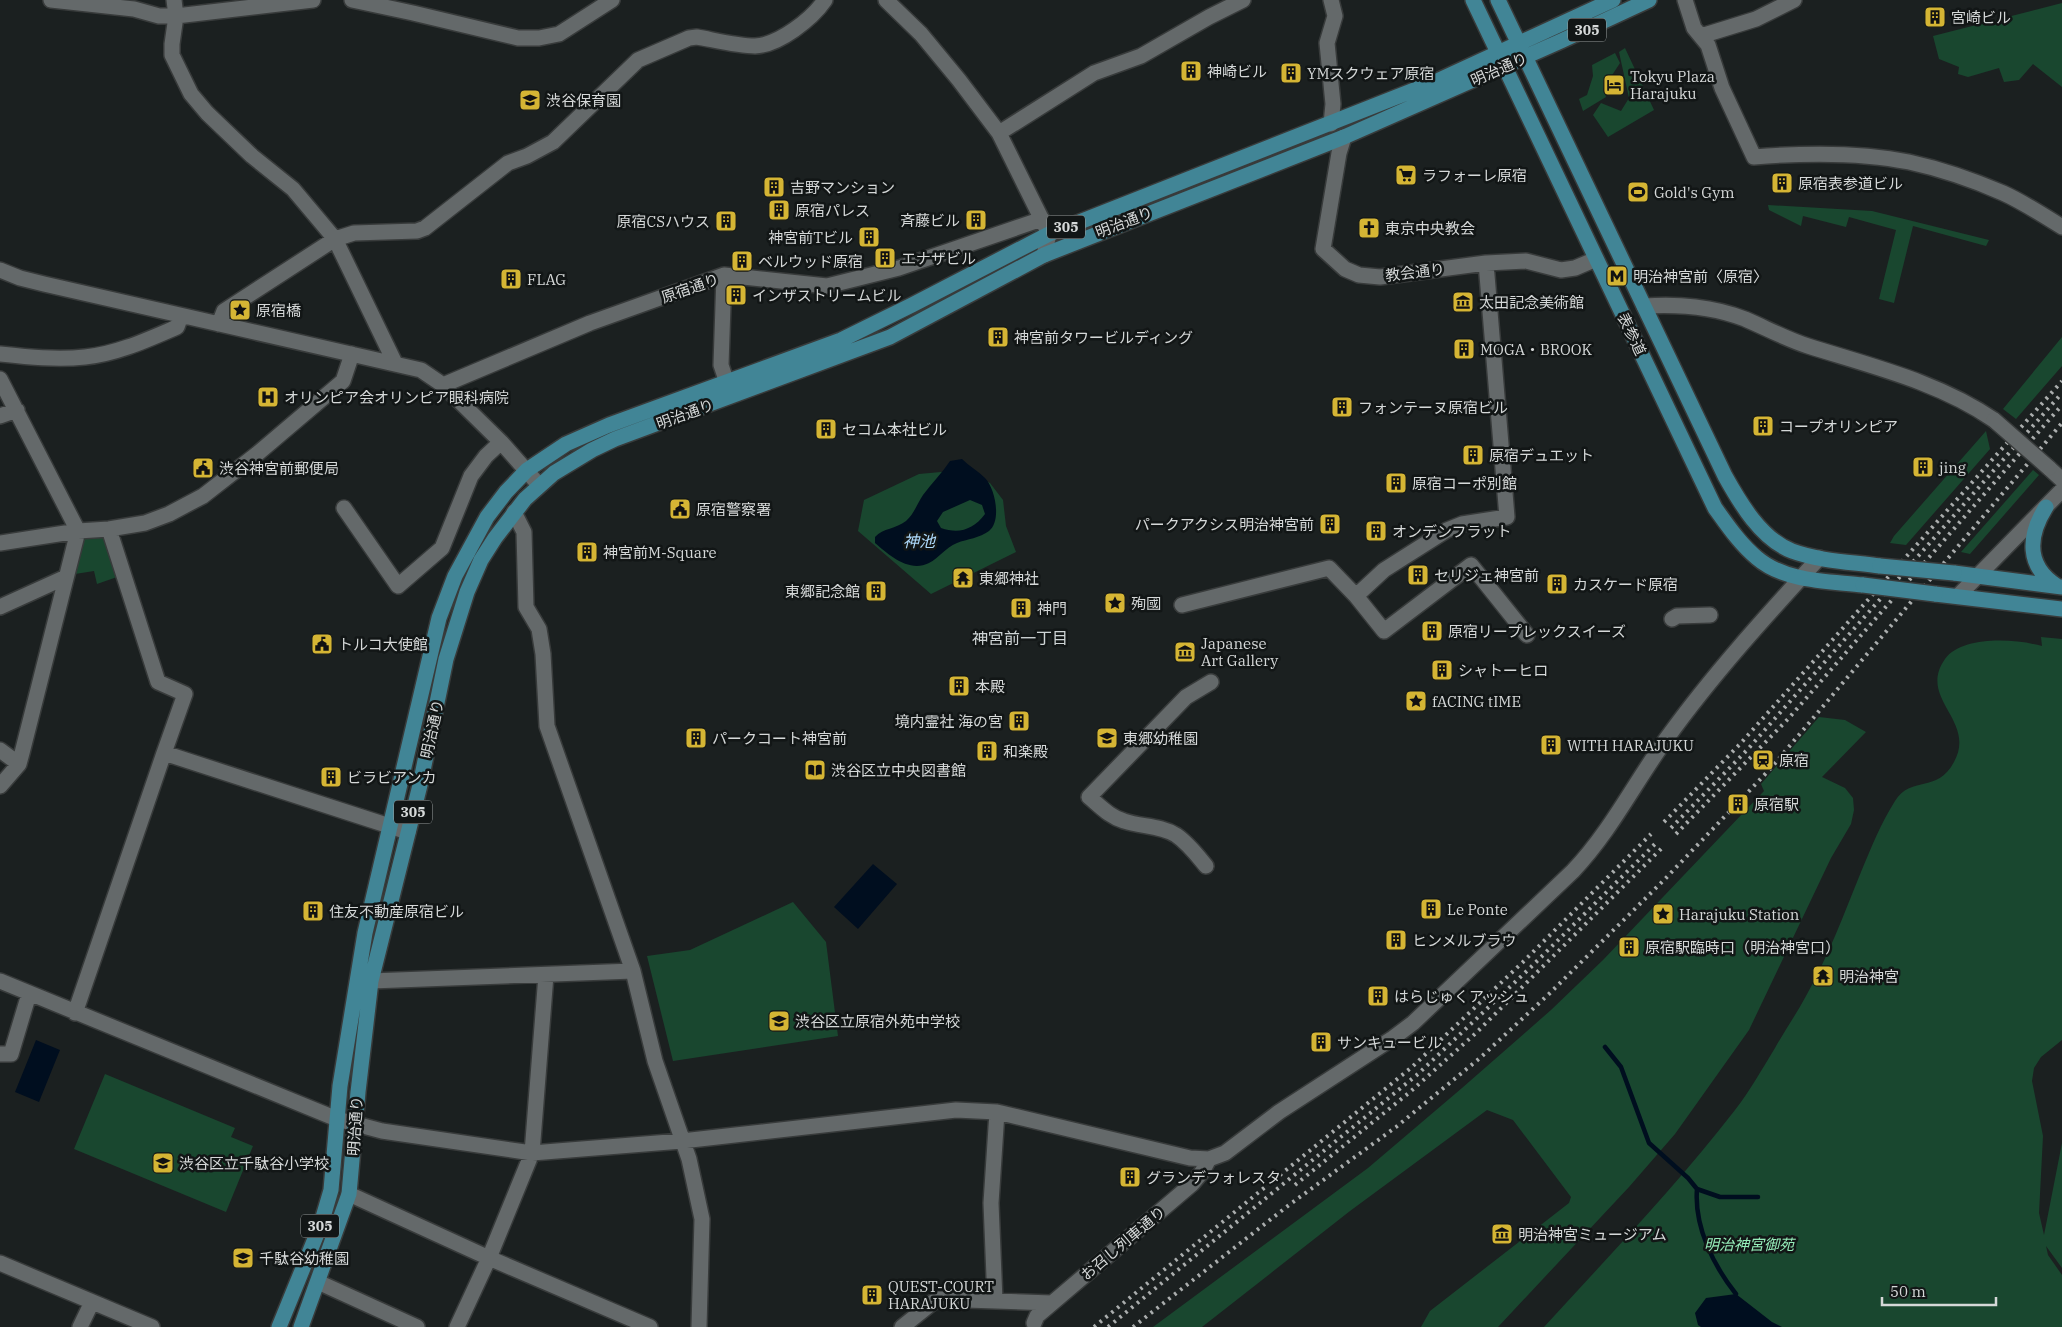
<svg xmlns="http://www.w3.org/2000/svg" width="2062" height="1327" viewBox="0 0 2062 1327" font-family="'IBM Plex Serif','Noto Sans JP',serif">
	<style>
		.green { fill: #19472f }
		.water { fill: #000e1f; fill-rule: evenodd }
		.lines { fill: none; stroke-linecap: round; stroke-linejoin: round }
		.stream { stroke: #000e1f; stroke-width: 4.5 }
		.minor-casing { stroke: #383b3b; stroke-width: 18 }
		.major-casing { stroke: #383b3b; stroke-width: 18 }
		.minor { stroke: #64696a; stroke-width: 15 }
		.major { stroke: #418596; stroke-width: 15 }
		.rail { stroke: #abaeae; stroke-width: 4; stroke-dasharray: 2.5 5; stroke-linecap: butt }
		.minor-bridge-casing { stroke: #383b3b; stroke-width: 18; stroke-linecap: butt }
		.major-bridge-casing { stroke: #383b3b; stroke-width: 18; stroke-linecap: butt }
		.minor-bridge { stroke: #64696a; stroke-width: 15 }
		.major-bridge { stroke: #418596; stroke-width: 15 }
		.labels { text-anchor: middle; dominant-baseline: central; stroke-width: 5; stroke-linejoin: round; paint-order: stroke }
		.shield { fill: #121616; stroke: #9a9e9e; stroke-width: 1 }
		.shield-label { font-size: 14px; font-weight: bold; fill: #d5d8d8 }
		.poi-label { font-size: 15px; fill: #d5d8d8; stroke: #121616; text-anchor: start }
		.street-label { font-size: 15px; fill: #d5d8d8; stroke: #121616 }
		.park-label { font-size: 15px; font-style: italic; fill: #96edba; stroke: #121616 }
		.water-label { font-size: 16px; font-style: italic; fill: #add9fb; stroke: #121616 }
		.neighbourhood-label { font-size: 16px; fill: #cfd5d6; stroke: #121616 }
	</style>
	<rect width="100%" height="100%" fill="#1b2020"/>
	<!-- green -->
	<path class="green" d="M2062,3V87L2033,64L2019,80L2004,82L1999,68L1968,77L1958,74L1959,67L1939,59L1933,36Z
		M1625,48L1654,110L1608,137L1593,115L1601,103L1621,111L1629,98L1619,52Z
		M1615,53L1620,63L1603,89L1606,97L1583,111L1579,99L1587,95L1593,76L1592,65Z
		M1768,205L1872,211L1989,240L1986,246L1913,226L1894,303L1879,299L1896,230L1849,217L1846,227L1803,216L1801,226L1769,210Z
		M2062,337V366L2016,419L2003,409Z
		M1986,431L1990,449L1906,545L1890,543L1894,536Z
		M963,470L990,483L1003,500L1006,526L1016,552L931,594L858,531L864,500L919,474Z
		M2033,470L2039,475L1970,554L1961,552Z
		M105,535L117,577L97,584L94,571L75,574L82,537Z
		M2041,637L2062,639V1040L2041,1057L2034,1068L2032,1081L2043,1136L2039,1213L2044,1235L2062,1143V1268L2046,1246L2048,1255L2062,1275V1327H1544C1609,1256 1676,1186 1735,1110C1750,1091 1762,1069 1775,1048C1785,1030 1797,1013 1806,996C1828,957 1844,914 1861,872C1871,848 1881,823 1895,801C1911,775 1937,794 1954,762C1977,720 1917,699 1945,659C1963,635 2016,639 2042,646Z
		M1819,717L1845,720L1866,732L1822,777L1845,788L1853,798L1854,810L1851,824L1831,858L1749,1030L1675,1134L1629,1187L1498,1327H1421L1430,1311L1569,1203L1571,1197L1513,1120L1487,1110L1350,1211L1202,1327H1153L1368,1168L1462,1088L1551,1010L1603,960L1764,791L1761,784Z
		M793,902L826,942L838,1036L673,1061L647,956L690,950Z
		M105,1074L235,1128L231,1137L253,1146L226,1212L74,1149Z"/>
	<!-- water -->
	<path class="water" d="M962,459C969,466 978,471 985,478C995,488 1002,521 989,531C980,538 967,539 957,543C945,548 939,558 929,563C909,573 889,555 875,543V537C883,528 896,529 906,521C914,514 917,504 923,495C932,483 942,473 950,461ZM970,500L982,505L985,514C973,530 959,534 941,528L937,521L943,512Z
		M873,864L897,884L858,929L834,907Z
		M36,1040L60,1050L39,1102L15,1092Z
		M1736,1294L1772,1322L1782,1327H1701L1698,1325L1695,1313L1706,1298Z"/>
	<g class="lines">
		<!-- stream -->
		<path class="stream" d="M1605,1047L1621,1067L1649,1143L1688,1178L1697,1189C1694,1226 1713,1265 1736,1294
			M1697,1189L1720,1197H1758"/>
		<!-- minor casing -->
		<g class="minor-casing">
			<path id="minor" d="M51,0L134,9L159,16H176L313,0
				M174,0L176,16L172,44V55L191,94L207,113L252,156L293,189L335,239L395,363
				M352,0L413,13L518,38H539L559,34L612,0
				M886,0L921,34L959,80L999,133L1049,234L1044,255
				M1685,0L1694,28L1708,45L1722,88L1754,157C1803,153 1860,152 1909,162C1941,169 1973,180 2003,193C2023,202 2043,215 2062,227
				M1701,36L1756,19L1794,0
				M1331,124L1333,104L1327,43L1335,16L1331,0
				M999,133L1094,73L1141,56L1209,17L1243,0
				M1344,137L1339,153L1323,249L1345,269L1359,275L1380,277L1486,263L1526,261L1561,270L1575,268L1596,259
				M0,270L20,278L44,284L421,370L443,385L501,442L539,485
				M724,275L721,365L726,380
				M1644,306C1679,304 1712,306 1745,319C1766,328 1786,339 1808,346C1871,366 1939,382 1994,420
				M219,324L224,311L335,239L354,233L417,231L425,228L508,163L527,156L553,142L638,60L689,38L697,37C714,40 738,46 755,46C779,45 812,19 825,0
				M0,354C28,357 57,360 85,357C117,354 149,339 177,327L181,316
				M0,379L78,531L22,753L19,764L0,786
				M443,385L590,323L724,275L827,286L899,268L1042,219
				M0,416L17,410
				M2049,468L2062,480
				M344,508L398,586L442,548L471,476L486,456L501,442
				M514,512L524,532L526,607L539,629L543,654L547,726L633,971L655,1061L689,1159L702,1219L699,1327
				M109,529L158,682L185,694L164,753L408,832
				M0,543L78,531L109,529L145,523L169,514L203,496L257,454L343,381L352,354
				M1356,596L1384,570L1447,530L1462,524L1507,517L1486,263
				M1958,596L2062,490
				M1182,605L1329,568L1356,596L1384,631L1471,565L1527,635
				M0,607L66,577
				M1672,619L1677,616L1710,615
				M0,750L19,764
				M1206,866C1197,855 1188,843 1176,835C1160,825 1141,827 1124,821C1110,817 1100,806 1089,797L1186,697L1211,682
				M0,981L337,1119L382,1131L532,1153L682,1141L956,1110L997,1112L1190,1158L1209,1159L1225,1153L1279,1112L1393,1038L1413,1023L1573,871C1611,831 1635,782 1667,738C1713,674 1767,615 1819,558
				M371,981L633,971
				M75,1013L164,753
				M0,1054H11L29,994
				M349,1194L489,1258L650,1327
				M0,1263L152,1327
				M318,1282L417,1327
				M995,1301L991,1203L997,1112
				M1034,1323L1037,1316L1192,1184L1202,1172L1209,1159
				M80,1327L92,1302
				M457,1327L489,1258L532,1153L546,975
				M902,1327L937,1299L1052,1303"/>
		</g>
		<!-- major casing -->
		<g class="major-casing">
			<path id="major" d="M1473,0L1715,508C1728,526 1740,544 1757,558C1785,582 1828,581 1863,585
				M1498,0L1725,476C1740,503 1761,539 1792,551C1819,561 1851,562 1880,566
				M2046,507C2028,536 2026,566 2057,586
				M1954,573L2062,587
				M1935,594L2062,609
				M279,1327L321,1224L331,1190L340,1086L365,933L439,618L455,576L487,517L506,492L527,470L566,444L609,425L841,340L912,305L1049,234L1437,81L1613,0
				M301,1327L349,1194L358,1092L371,981L420,785L446,659L467,592L481,560L495,538L525,499L554,473L592,450L615,439L890,337L1044,255L1344,137L1561,41L1649,0"/>
		</g>
		<!-- minor -->
		<use href="#minor" class="minor"/>
		<!-- major -->
		<use href="#major" class="major"/>
		<!-- rail -->
		<path class="rail" d="M1664,822L1741,743L2062,381
			M1671,828L1748,749L2062,393
			M1676,834L1788,719L2062,405
			M1295,1185L1410,1092L1476,1033L1663,847
			M1094,1327L1412,1067L1524,961L1651,834
			M1108,1327L1418,1074L1531,967L1658,841
			M1133,1327L1289,1205L1396,1127L1480,1058L1550,993L1664,880L1771,768L2062,423"/>
		<!-- minor-bridge casing -->
		<g class="minor-bridge-casing">
			<path id="minor-bridge" d="M1994,420L2049,468"/>
		</g>
		<!-- major-bridge casing -->
		<g class="major-bridge-casing">
			<path id="major-bridge" d="M1880,566L1954,573
				M1863,585L1935,594"/>
		</g>
		<!-- minor-bridge -->
		<use href="#minor-bridge" class="minor-bridge"/>
		<!-- major-bridge -->
		<use href="#major-bridge" class="major-bridge"/>
	</g>
	<!-- icons -->
	<defs>
		<g id="building-square" transform="scale(1.125)"><rect x="-9" y="-9" width="18" height="18" rx="4" fill="#d5b534" stroke="#121616"/><path d="M-4-6H4V6H1V3H-1V6H-4ZM-2.5-4.3h1.7v1.8h-1.7ZM.8-4.3h1.7v1.8H.8ZM-2.5-1h1.7V.8h-1.7ZM.8-1h1.7V.8H.8Z" fill="#111"/></g>
		<g id="hotel-square" transform="scale(1.125)"><rect x="-9" y="-9" width="18" height="18" rx="4" fill="#d5b534" stroke="#121616"/><path d="M-6-4.5h1.5V1H6V5H4.5V3h-9V5H-6ZM-4 0a1.8 1.8 0 1 1 3.6 0ZM.5 0V-2.5h3Q6-2.5 6 0Z" fill="#111"/></g>
		<g id="school-square" transform="scale(1.125)"><rect x="-9" y="-9" width="18" height="18" rx="4" fill="#d5b534" stroke="#121616"/><path d="M0-5L7-2L0 1L-7-2ZM-4 1L0 2.5L4 1V4Q0 6-4 4Z" fill="#111"/></g>
		<g id="supermarket-square" transform="scale(1.125)"><rect x="-9" y="-9" width="18" height="18" rx="4" fill="#d5b534" stroke="#121616"/><path d="M-6-5.5h2.5l.6 2H6L4.5 2H-2.5L-4.4-4H-6ZM-1.5 3.2a1.3 1.3 0 1 0 .1 0ZM3 3.2a1.3 1.3 0 1 0 .1 0Z" fill="#111"/></g>
		<g id="stadium-square" transform="scale(1.125)"><rect x="-9" y="-9" width="18" height="18" rx="4" fill="#d5b534" stroke="#121616"/><path d="M0-5a6.5 5 0 1 0 0 10a6.5 5 0 1 0 0-10ZM-3.5-1.8h7v3.6h-7Z" fill="#111"/></g>
		<g id="church-square" transform="scale(1.125)"><rect x="-9" y="-9" width="18" height="18" rx="4" fill="#d5b534" stroke="#121616"/><path d="M-1.2-6h2.4v3.5h3.3v2.4h-3.3V6h-2.4V-.1h-3.3v-2.4h3.3Z" fill="#111"/></g>
		<g id="metro-square" transform="scale(1.125)"><rect x="-9" y="-9" width="18" height="18" rx="4" fill="#d5b534" stroke="#121616"/><path d="M-5.5 5V-5H-3L0 0L3-5H5.5V5H3V-.5L0 4L-3-.5V5Z" fill="#111"/></g>
		<g id="museum-square" transform="scale(1.125)"><rect x="-9" y="-9" width="18" height="18" rx="4" fill="#d5b534" stroke="#121616"/><path d="M0-6L6-3V-2H-6V-3ZM-5-1h2V3h-2ZM-1-1h2V3h-2ZM3-1h2V3H3ZM-6 4H6V6H-6Z" fill="#111"/></g>
		<g id="sight-square" transform="scale(1.125)"><rect x="-9" y="-9" width="18" height="18" rx="4" fill="#d5b534" stroke="#121616"/><path d="M0-6L1.8-2.2L6-1.7L2.9 1.2L3.7 5.4L0 3.3L-3.7 5.4L-2.9 1.2L-6-1.7L-1.8-2.2Z" fill="#111"/></g>
		<g id="hospital-square" transform="scale(1.125)"><rect x="-9" y="-9" width="18" height="18" rx="4" fill="#d5b534" stroke="#121616"/><path d="M-5-5h3v3.5h4V-5h3V5h-3V1.5h-4V5h-3Z" fill="#111"/></g>
		<g id="civic-square" transform="scale(1.125)"><rect x="-9" y="-9" width="18" height="18" rx="4" fill="#d5b534" stroke="#121616"/><path d="M-.6-6.5H3V-4.5H.6V-3L4-1V1h2V6H-6V1h2V-1L-.6-3ZM-1.2 2.5V6h2.4V2.5Z" fill="#111"/></g>
		<g id="temple-square" transform="scale(1.125)"><rect x="-9" y="-9" width="18" height="18" rx="4" fill="#d5b534" stroke="#121616"/><path d="M0-6L5-2H3V0L6.5 2.5H4V6H1.5V3h-3V6H-4V2.5H-6.5L-3 0V-2H-5Z" fill="#111"/></g>
		<g id="station-square" transform="scale(1.125)"><rect x="-9" y="-9" width="18" height="18" rx="4" fill="#d5b534" stroke="#121616"/><path d="M-3-6H3Q5-6 5-4V2Q5 4 3 4L4.5 6H3L1.5 4h-3L-3 6H-4.5L-3 4Q-5 4-5 2V-4Q-5-6-3-6ZM-3.5-4v3h7v-3ZM-3.5 1v1.5H-2V1ZM2 1v1.5H3.5V1Z" fill="#111"/></g>
		<g id="library-square" transform="scale(1.125)"><rect x="-9" y="-9" width="18" height="18" rx="4" fill="#d5b534" stroke="#121616"/><path d="M-6-4Q-3-5.5-.7-3.5V5Q-3 3-6 4ZM6-4Q3-5.5 .7-3.5V5Q3 3 6 4Z" fill="#111"/></g>
	</defs>
	<g fill-rule="evenodd">
		<use href="#building-square" x="1935" y="17"/>
		<use href="#building-square" x="1191" y="71"/>
		<use href="#building-square" x="1291" y="73"/>
		<use href="#hotel-square" x="1614" y="85"/>
		<use href="#school-square" x="530" y="100"/>
		<use href="#supermarket-square" x="1406" y="175"/>
		<use href="#building-square" x="1782" y="183"/>
		<use href="#building-square" x="774" y="187"/>
		<use href="#stadium-square" x="1638" y="192"/>
		<use href="#building-square" x="779" y="210"/>
		<use href="#building-square" x="976" y="220"/>
		<use href="#building-square" x="726" y="221"/>
		<use href="#church-square" x="1369" y="228"/>
		<use href="#building-square" x="869" y="237"/>
		<use href="#building-square" x="885" y="258"/>
		<use href="#building-square" x="742" y="261"/>
		<use href="#metro-square" x="1617" y="276"/>
		<use href="#building-square" x="511" y="279"/>
		<use href="#building-square" x="736" y="295"/>
		<use href="#museum-square" x="1463" y="302"/>
		<use href="#sight-square" x="240" y="310"/>
		<use href="#building-square" x="998" y="337"/>
		<use href="#building-square" x="1464" y="349"/>
		<use href="#hospital-square" x="268" y="397"/>
		<use href="#building-square" x="1342" y="407"/>
		<use href="#building-square" x="1763" y="426"/>
		<use href="#building-square" x="826" y="429"/>
		<use href="#building-square" x="1473" y="455"/>
		<use href="#building-square" x="1923" y="467"/>
		<use href="#civic-square" x="203" y="468"/>
		<use href="#building-square" x="1396" y="483"/>
		<use href="#civic-square" x="680" y="509"/>
		<use href="#building-square" x="1330" y="524"/>
		<use href="#building-square" x="1376" y="531"/>
		<use href="#building-square" x="587" y="552"/>
		<use href="#building-square" x="1418" y="575"/>
		<use href="#temple-square" x="963" y="578"/>
		<use href="#building-square" x="1557" y="584"/>
		<use href="#building-square" x="876" y="591"/>
		<use href="#sight-square" x="1115" y="603"/>
		<use href="#building-square" x="1021" y="608"/>
		<use href="#building-square" x="1432" y="631"/>
		<use href="#civic-square" x="322" y="644"/>
		<use href="#museum-square" x="1185" y="652"/>
		<use href="#building-square" x="1442" y="670"/>
		<use href="#building-square" x="959" y="686"/>
		<use href="#sight-square" x="1416" y="701"/>
		<use href="#building-square" x="1019" y="721"/>
		<use href="#building-square" x="696" y="738"/>
		<use href="#school-square" x="1107" y="738"/>
		<use href="#building-square" x="1551" y="745"/>
		<use href="#building-square" x="987" y="751"/>
		<use href="#station-square" x="1763" y="760"/>
		<use href="#library-square" x="815" y="770"/>
		<use href="#building-square" x="331" y="777"/>
		<use href="#building-square" x="1738" y="804"/>
		<use href="#building-square" x="1431" y="909"/>
		<use href="#building-square" x="313" y="911"/>
		<use href="#sight-square" x="1663" y="914"/>
		<use href="#building-square" x="1396" y="940"/>
		<use href="#building-square" x="1629" y="947"/>
		<use href="#temple-square" x="1823" y="976"/>
		<use href="#building-square" x="1378" y="996"/>
		<use href="#school-square" x="779" y="1021"/>
		<use href="#building-square" x="1321" y="1042"/>
		<use href="#school-square" x="163" y="1163"/>
		<use href="#building-square" x="1130" y="1177"/>
		<use href="#museum-square" x="1502" y="1234"/>
		<use href="#school-square" x="243" y="1258"/>
		<use href="#building-square" x="872" y="1295"/>
	</g>
	<g class="labels">
		<!-- shield labels -->
		<g class="shield">
			<rect x="1568" y="18.5" width="38" height="23" rx="4"/>
			<rect x="1047" y="215.5" width="38" height="23" rx="4"/>
			<rect x="394" y="800.5" width="38" height="23" rx="4"/>
			<rect x="301" y="1214.5" width="38" height="23" rx="4"/>
		</g>
		<g class="shield-label">
			<text x="1587" y="30">305</text>
			<text x="1066" y="227">305</text>
			<text x="413" y="812">305</text>
			<text x="320" y="1226">305</text>
		</g>
		<!-- poi labels -->
		<g class="poi-label">
			<text x="1951" y="17">宮崎ビル</text>
			<text x="1207" y="71">神崎ビル</text>
			<text x="1307" y="73">YMスクウェア原宿</text>
			<text x="1630" y="76">Tokyu Plaza<tspan x="1630" dy="17">Harajuku</tspan></text>
			<text x="546" y="100">渋谷保育園</text>
			<text x="1422" y="175">ラフォーレ原宿</text>
			<text x="1798" y="183">原宿表参道ビル</text>
			<text x="790" y="187">吉野マンション</text>
			<text x="1654" y="192">Gold's Gym</text>
			<text x="795" y="210">原宿パレス</text>
			<text x="960" y="220" text-anchor="end">斉藤ビル</text>
			<text x="710" y="221" text-anchor="end">原宿CSハウス</text>
			<text x="1385" y="228">東京中央教会</text>
			<text x="853" y="237" text-anchor="end">神宮前Tビル</text>
			<text x="901" y="258">エナザビル</text>
			<text x="758" y="261">ベルウッド原宿</text>
			<text x="1633" y="276">明治神宮前〈原宿〉</text>
			<text x="527" y="279">FLAG</text>
			<text x="752" y="295">インザストリームビル</text>
			<text x="1479" y="302">太田記念美術館</text>
			<text x="256" y="310">原宿橋</text>
			<text x="1014" y="337">神宮前タワービルディング</text>
			<text x="1480" y="349">MOGA・BROOK</text>
			<text x="284" y="397">オリンピア会オリンピア眼科病院</text>
			<text x="1358" y="407">フォンテーヌ原宿ビル</text>
			<text x="1779" y="426">コープオリンピア</text>
			<text x="842" y="429">セコム本社ビル</text>
			<text x="1489" y="455">原宿デュエット</text>
			<text x="1939" y="467">jing</text>
			<text x="219" y="468">渋谷神宮前郵便局</text>
			<text x="1412" y="483">原宿コーポ別館</text>
			<text x="696" y="509">原宿警察署</text>
			<text x="1314" y="524" text-anchor="end">パークアクシス明治神宮前</text>
			<text x="1392" y="531">オンデンフラット</text>
			<text x="603" y="552">神宮前M-Square</text>
			<text x="1434" y="575">セリジェ神宮前</text>
			<text x="979" y="578">東郷神社</text>
			<text x="1573" y="584">カスケード原宿</text>
			<text x="860" y="591" text-anchor="end">東郷記念館</text>
			<text x="1131" y="603">殉國</text>
			<text x="1037" y="608">神門</text>
			<text x="1448" y="631">原宿リープレックスイーズ</text>
			<text x="1201" y="643">Japanese<tspan x="1201" dy="17">Art Gallery</tspan></text>
			<text x="338" y="644">トルコ大使館</text>
			<text x="1458" y="670">シャトーヒロ</text>
			<text x="975" y="686">本殿</text>
			<text x="1432" y="701">fACING tIME</text>
			<text x="1003" y="721" text-anchor="end">境内霊社 海の宮</text>
			<text x="712" y="738">パークコート神宮前</text>
			<text x="1123" y="738">東郷幼稚園</text>
			<text x="1567" y="745">WITH HARAJUKU</text>
			<text x="1003" y="751">和楽殿</text>
			<text x="1779" y="760">原宿</text>
			<text x="831" y="770">渋谷区立中央図書館</text>
			<text x="347" y="777">ビラビアンカ</text>
			<text x="1754" y="804">原宿駅</text>
			<text x="1447" y="909">Le Ponte</text>
			<text x="329" y="911">住友不動産原宿ビル</text>
			<text x="1679" y="914">Harajuku Station</text>
			<text x="1412" y="940">ヒンメルブラウ</text>
			<text x="1645" y="947">原宿駅臨時口（明治神宮口）</text>
			<text x="1839" y="976">明治神宮</text>
			<text x="1394" y="996">はらじゅくアッシュ</text>
			<text x="795" y="1021">渋谷区立原宿外苑中学校</text>
			<text x="1337" y="1042">サンキュービル</text>
			<text x="179" y="1163">渋谷区立千駄谷小学校</text>
			<text x="1146" y="1177">グランデフォレスタ</text>
			<text x="1518" y="1234">明治神宮ミュージアム</text>
			<text x="259" y="1258">千駄谷幼稚園</text>
			<text x="888" y="1286">QUEST-COURT<tspan x="888" dy="17">HARAJUKU</tspan></text>
		</g>
		<!-- street labels -->
		<g class="street-label">
			<text transform="translate(1499 69) rotate(-24)">明治通り</text>
			<text transform="translate(1124 222) rotate(-21)">明治通り</text>
			<text transform="translate(1415 272) rotate(-7)">教会通り</text>
			<text transform="translate(690 288) rotate(-19)">原宿通り</text>
			<text transform="translate(1632 334) rotate(64)">表参道</text>
			<text transform="translate(685 414) rotate(-20)">明治通り</text>
			<text transform="translate(432 729) rotate(-78)">明治通り</text>
			<text transform="translate(355 1126) rotate(-86)">明治通り</text>
			<text transform="translate(1123 1243) rotate(-40)">お召し列車通り</text>
		</g>
		<!-- park labels -->
		<g class="park-label">
			<text x="1749" y="1244">明治神宮御苑</text>
		</g>
		<!-- water labels -->
		<g class="water-label">
			<text x="919" y="541">神池</text>
		</g>
		<!-- neighbourhood labels -->
		<g class="neighbourhood-label">
			<text x="1020" y="638">神宮前一丁目</text>
		</g>
	</g>
	<!-- scale -->
	<path d="M1882 1297v8h114v-8" fill="none" stroke="#d5d8d8" stroke-width="2.5"/>
	<text x="1890" y="1297" font-size="15" fill="#d5d8d8" stroke="#121616" stroke-width="4" paint-order="stroke">50 m</text>
</svg>
